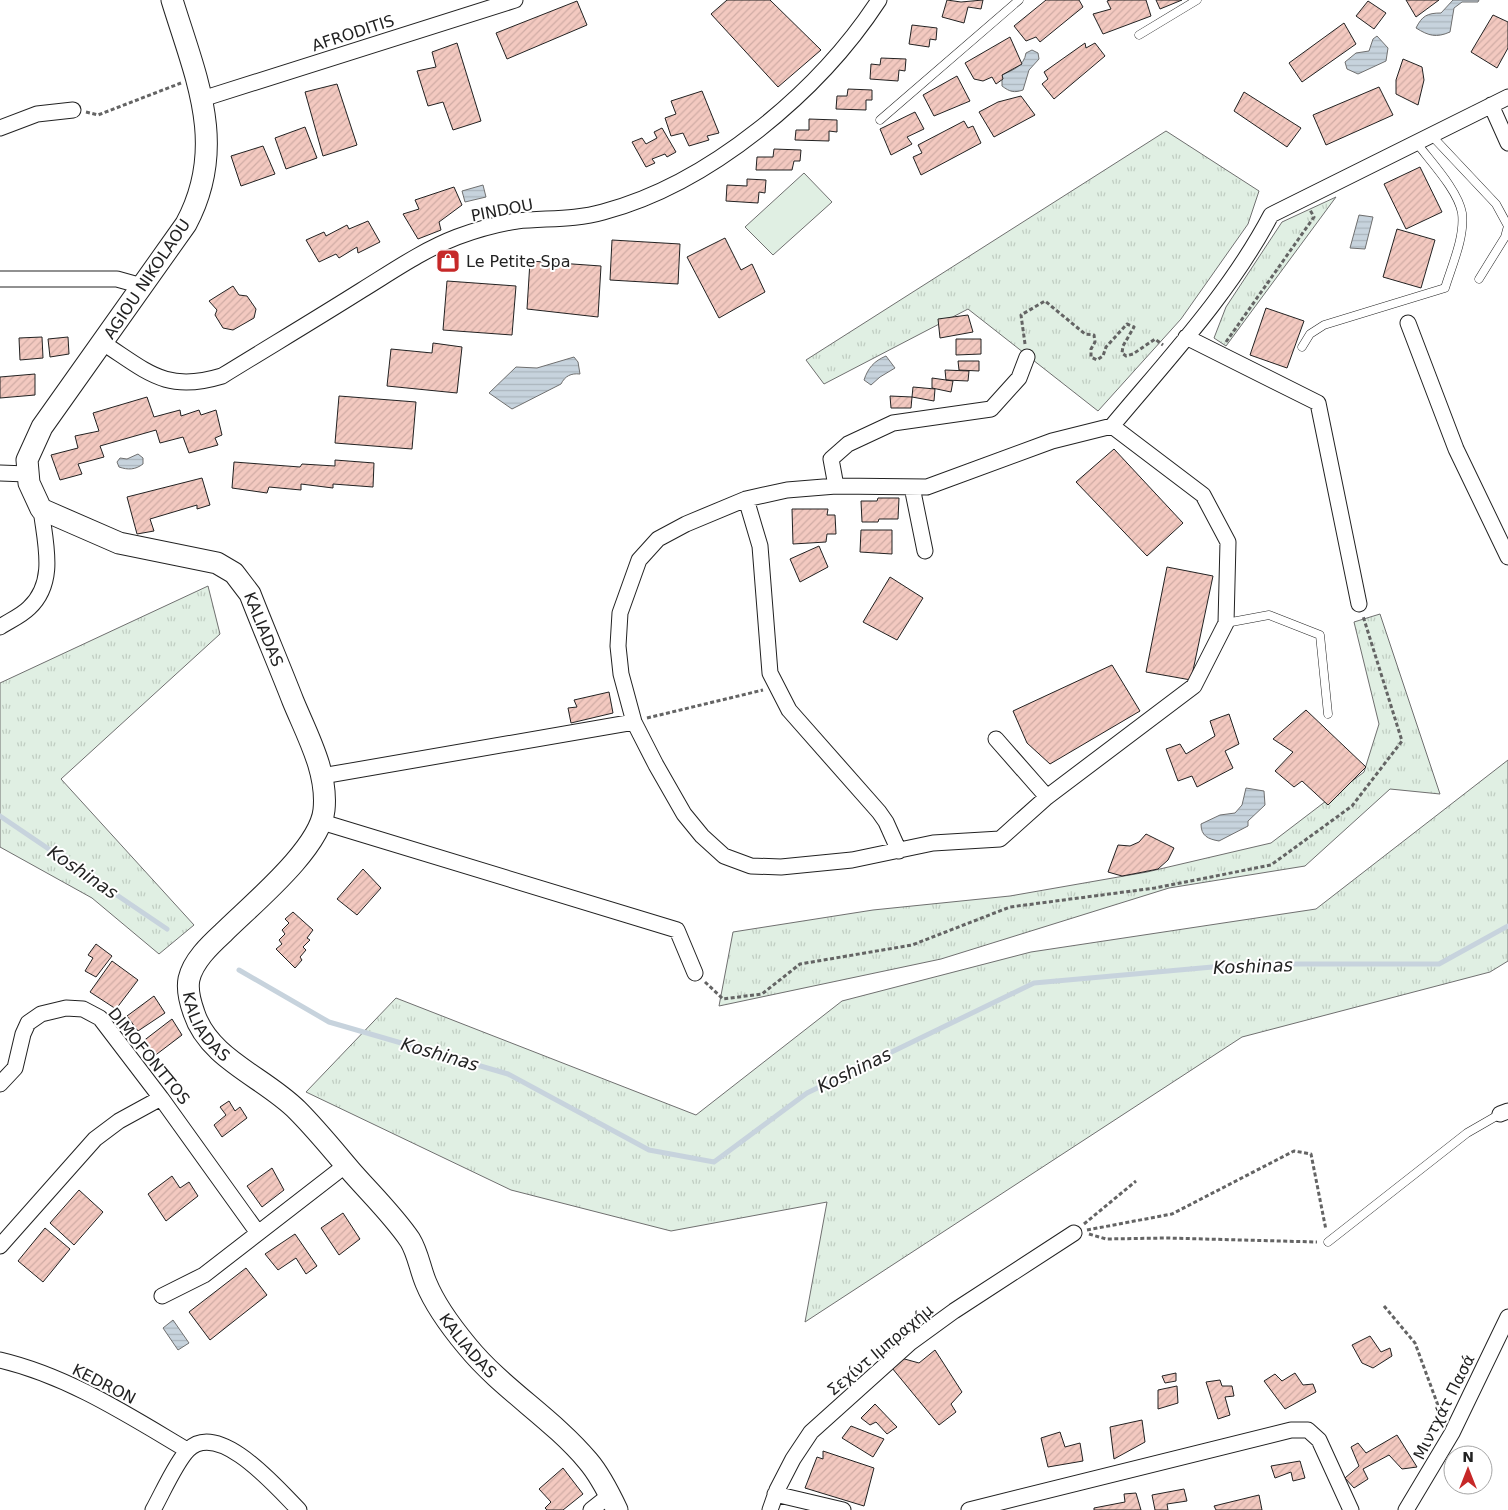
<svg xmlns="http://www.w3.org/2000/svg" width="1508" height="1510" viewBox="0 0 1508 1510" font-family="'DejaVu Sans',sans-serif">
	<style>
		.grass { fill: url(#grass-tufts); stroke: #6f6f6f }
		.pitch { fill: #e0efe3; stroke: #6f6f6f }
		.water { fill: url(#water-rules); stroke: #6f6f6f }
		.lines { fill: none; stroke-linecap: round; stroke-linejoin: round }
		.stream { stroke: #c7d3dd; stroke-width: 5 }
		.building { fill: url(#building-hatch); stroke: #222 }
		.lane-casing { stroke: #222; stroke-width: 9 }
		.street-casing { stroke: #222; stroke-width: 17 }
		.secondary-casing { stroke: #222; stroke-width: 23 }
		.path { stroke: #646464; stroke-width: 3; stroke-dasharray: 4 2.5; stroke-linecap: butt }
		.lane { stroke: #fff; stroke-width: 8 }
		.street { stroke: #fff; stroke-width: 15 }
		.secondary { stroke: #fff; stroke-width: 21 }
		.labels { text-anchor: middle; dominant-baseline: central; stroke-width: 4; stroke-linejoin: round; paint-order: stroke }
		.street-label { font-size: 16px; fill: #222; stroke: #fff }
		.poi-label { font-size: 16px; fill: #222; stroke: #fff; text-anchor: start }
		.water-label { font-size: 18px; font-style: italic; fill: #222; stroke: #fff }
	</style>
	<defs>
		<pattern id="grass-tufts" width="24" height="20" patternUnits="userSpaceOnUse" patternTransform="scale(1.25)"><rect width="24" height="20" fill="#e0efe3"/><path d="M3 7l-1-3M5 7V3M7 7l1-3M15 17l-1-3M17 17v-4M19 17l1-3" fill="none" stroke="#c0cdc2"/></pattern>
		<pattern id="water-rules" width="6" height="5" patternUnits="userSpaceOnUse" patternTransform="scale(1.25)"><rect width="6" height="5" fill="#c7d3dd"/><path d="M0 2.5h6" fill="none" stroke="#abb5bd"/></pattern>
		<pattern id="building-hatch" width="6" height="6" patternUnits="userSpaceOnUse" patternTransform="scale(1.25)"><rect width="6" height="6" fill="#f3c9c0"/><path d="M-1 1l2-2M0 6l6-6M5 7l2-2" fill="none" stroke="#d0aca5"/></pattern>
	</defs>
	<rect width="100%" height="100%" fill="#fff"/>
	<!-- grass -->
	<path class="grass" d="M1166,131L1259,191L1248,224L1181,319L1098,411L968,309L824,384L806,360Z
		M1336,197L1226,346L1214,338L1226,307L1282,222Z
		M208,586L220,634L61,779L194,925L159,954L92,898L0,847V683Z
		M1380,614L1440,794L1390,789L1305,866L1169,888L941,959L719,1006L733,932L873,910L1010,896L1147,872L1271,843L1364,772L1379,724L1354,622Z
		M1508,760V961L1490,972L1242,1037L805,1322L827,1202L671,1231L511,1190L306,1092L396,998L696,1115L842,1001L1031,952L1316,909Z"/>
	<!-- pitch -->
	<path class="pitch" d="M804,173L832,202L773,255L745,227Z"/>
	<!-- water -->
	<path class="water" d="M1453,0H1479L1478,2H1462L1454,8L1450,32C1436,38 1429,36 1416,28C1422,16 1427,13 1441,13Z
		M1377,36L1388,48L1386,61L1358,74L1347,69L1345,62L1356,53L1369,51L1373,39Z
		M1032,50L1038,53L1039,59L1029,70L1023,90C1014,93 1010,92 1002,86V75C1013,70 1024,66 1026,53Z
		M483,185L486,197L465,202L462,191Z
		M1359,215L1373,217L1365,249L1350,248Z
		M886,356L895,368L880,377L871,385L864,380C868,368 874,361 886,356Z
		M574,357L578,362L580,374C571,373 565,376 561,384L512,409L489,393L516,367L537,368Z
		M138,454L143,458V464C135,470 128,470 119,467L117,462L120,458L127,459Z
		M1246,788L1264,791L1265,805L1248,821V826L1219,841C1208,839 1201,836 1201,824L1220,815L1235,813L1242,805Z
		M173,1320L189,1343L178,1350L163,1328Z"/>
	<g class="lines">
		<!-- stream -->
		<path class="stream" d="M0,816L167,929
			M239,970L329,1022L508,1074L649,1150L714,1162L807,1093L1034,983L1246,964H1439L1508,926"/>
	</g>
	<!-- building -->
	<path class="building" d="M727,0H770L821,50L778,87L711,14Z
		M947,0L961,2L983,0L981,9L968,7L964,23L942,17Z
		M1046,0H1079L1083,7L1040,42L1036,37L1026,41L1014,26Z
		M1110,0H1146L1151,16L1103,34L1093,14L1111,9L1107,1Z
		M1156,0H1182L1160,9Z
		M1406,0H1439L1416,17Z
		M577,1L587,25L507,59L496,33Z
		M1368,1L1386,13L1374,29L1356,16Z
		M1493,15L1508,22V48L1497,68L1471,52Z
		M1344,23L1356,44L1302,82L1289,63Z
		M912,25L937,28L936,40L930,39L929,47L909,44Z
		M1010,37L1022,64L1002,75L1003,79L996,84L992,77L983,81L974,79L965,63Z
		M457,43L481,121L453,130L443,102L428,106L417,71L436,67L432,52Z
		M1085,43L1086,48L1095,43L1105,56L1054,99L1042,84L1048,79L1044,72Z
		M881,58L906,59L905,71L899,70L898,81L870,79L871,64L880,65Z
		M1403,59L1422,67L1424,80L1418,105L1396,94V80Z
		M957,76L970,101L934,116L923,95Z
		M337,84L357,145L323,156L305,92Z
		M1379,87L1393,115L1326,145L1313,115Z
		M848,89L872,90V100H866V110L836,109L837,96H847Z
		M702,91L719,133L707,136L709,140L689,146L683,133L671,136L665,118L676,114L671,101Z
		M1244,92L1301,128L1287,147L1234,111Z
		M1021,96L1035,115L994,137L979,112L998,102Z
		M915,112L924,129L907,137L912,144L891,155L880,129Z
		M809,119L837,120V132L829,131V141L795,140L796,130H809Z
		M964,121L968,128L973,126L981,143L921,175L913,157L922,153L918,145Z
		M305,127L317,158L286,169L275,138Z
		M662,128L676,152L667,157L665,154L652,159L655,163L646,167L632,142L642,138L646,144L657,138L654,132Z
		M263,146L275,174L241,186L231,156Z
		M774,149L801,150L800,161H794L792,170H756L757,157H773Z
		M1420,167L1442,212L1406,229L1384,184Z
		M747,179L766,180L765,193L759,192L758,203L726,201L727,185L747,186Z
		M454,187L462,205L439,222L441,230L418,239L403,214L419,209L415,200Z
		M368,221L380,242L358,253L357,247L339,258L336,254L319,262L306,240L324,232L326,236L347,225L349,229Z
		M1397,229L1435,240L1421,288L1383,277Z
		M725,238L741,270L752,264L765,292L719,318L687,257Z
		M612,240L680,244L678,284L610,280Z
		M530,261L601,266L598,317L527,309Z
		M447,281L516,286L512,335L443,330Z
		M233,286L239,295L247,296L256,309L254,318L233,330L223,328L215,315L217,310L209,301Z
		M1266,308L1304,321L1287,368L1250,355Z
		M968,315L973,332L940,338L938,319Z
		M42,337L43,358L20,360L19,338Z
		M68,337L69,354L50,357L48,339Z
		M956,339H981V354L956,355Z
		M433,343L462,347L457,393L387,386L391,349L432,353Z
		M958,361H979V371L959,370Z
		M945,370L969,371L968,381L946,380Z
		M35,374V395L0,398V377Z
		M932,378L953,381L951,392L932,388Z
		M913,387L935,389L934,401L912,397Z
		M339,396L416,402L412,449L335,443Z
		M890,396L912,397L911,408H891Z
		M147,397L154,417L180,410L181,416L199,410L201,415L216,410L222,435L215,438L218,445L189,453L183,437L160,443L156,430L100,446L104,457L78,464L82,474L60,480L51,455L78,448L75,436L99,431L93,413Z
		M1114,449L1183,523L1147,556L1076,482Z
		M335,460L374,463L373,487L333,484V488L301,484V490L269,487L267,493L232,488L234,462L300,467L302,464L335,466Z
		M202,478L210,505L197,509V505L150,519L154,531L137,534L127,497Z
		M878,498H899L898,519H879L878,522H862L861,501H877Z
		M792,509H828L827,515H835L836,534H827L826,542L793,544Z
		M861,530H892V554L860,552Z
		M819,546L828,567L800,582L790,559Z
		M1167,567L1213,576L1191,680L1146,672Z
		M890,577L923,598L897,640L863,622Z
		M1112,665L1140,711L1050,764L1027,743L1013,711Z
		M609,692L613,713L571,723L568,708L577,707L574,700Z
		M1306,710L1366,767L1328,805L1302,781L1294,787L1275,771L1293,752L1273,739Z
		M1229,714L1239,744L1225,751L1233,768L1197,787L1192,776L1178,781L1166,749L1180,744L1186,754L1215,736L1210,721Z
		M1146,834L1174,848L1168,860L1158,869L1138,873L1122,876L1108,872L1118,845L1130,846L1139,842Z
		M363,869L381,888L357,915L337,899Z
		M293,912L313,930L307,938L310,940L303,947L306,950L300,957L302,960L295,968L276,949L282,944L279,940L285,934L282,930L289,923L285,919Z
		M96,944L112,956L96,977L85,971L93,958L88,955Z
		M112,961L138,980L116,1009L90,992Z
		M154,996L165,1013L138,1031L127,1016Z
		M172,1019L182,1035L153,1057L142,1042Z
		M229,1101L235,1111L240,1107L247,1118L222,1137L214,1125L226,1115L220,1107Z
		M272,1168L284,1190L262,1207L247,1186Z
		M172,1176L180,1188L189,1182L198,1196L166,1221L148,1194Z
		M79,1190L103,1212L74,1245L50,1223Z
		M343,1213L360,1239L339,1255L321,1228Z
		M45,1228L70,1249L43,1282L18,1261Z
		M295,1234L317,1266L306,1274L296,1258L278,1270L265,1254Z
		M246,1268L267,1295L210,1340L189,1312Z
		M1370,1336L1381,1352L1390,1348L1392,1356L1373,1368L1362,1363L1352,1345Z
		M935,1350L962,1392L951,1404L956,1412L939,1425L892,1368L901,1358L919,1363Z
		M1176,1373V1381L1165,1383L1162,1376Z
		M1295,1373L1303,1385L1313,1384L1316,1392L1285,1409L1264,1381L1275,1374L1282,1381Z
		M1220,1380L1222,1386H1232L1234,1396L1225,1397L1230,1415L1218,1419L1206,1382Z
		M1177,1386L1178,1403L1158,1409V1390Z
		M875,1404L897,1427L887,1434L876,1422L870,1425L861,1418Z
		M1142,1420L1145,1442L1114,1459L1110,1427Z
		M851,1426L884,1439L873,1457L842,1438Z
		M1060,1432L1065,1447L1080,1443L1083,1461L1048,1467L1041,1438Z
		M1397,1435L1417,1467L1402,1469L1389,1455L1363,1469L1368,1479L1354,1488L1345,1478L1359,1466L1351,1447L1358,1443L1366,1453Z
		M823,1451L874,1468L864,1506L805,1488L817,1457L823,1459Z
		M1300,1461L1305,1478L1293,1481L1291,1472L1275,1478L1271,1466Z
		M563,1468L583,1494L563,1510H547L545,1508L551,1502L539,1489Z
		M1184,1489L1187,1501L1167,1504L1168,1510H1155L1152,1495Z
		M1136,1493L1141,1510H1094V1508L1125,1502L1124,1494Z
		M1259,1495L1262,1510H1216L1214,1506Z"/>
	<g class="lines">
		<!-- lane casing -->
		<g class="lane-casing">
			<path id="lane" d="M1139,35L1197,0
				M880,120L1019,0
				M1431,135L1496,204L1508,226L1505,237L1479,279
				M1302,347L1310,334L1324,325L1445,288C1452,265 1465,237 1462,213C1458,190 1430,161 1416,142
				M1226,623L1269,615L1320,635L1328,714
				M1328,1242L1467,1133L1500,1114"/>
		</g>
		<!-- street casing -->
		<g class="street-casing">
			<path id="street" d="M202,99L515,0
				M1491,105L1508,143
				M0,128L37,114L73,110
				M0,279H117L142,286
				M1408,323L1456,449L1508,557
				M1186,337L1318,403L1359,604
				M103,343C148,372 166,393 222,376C269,347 316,319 362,290C393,271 423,250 457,237C476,230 497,224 517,221C546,218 575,220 603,212C709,184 819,92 879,0
				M1112,426L1203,495L1228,542L1226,623L1194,686L1047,797L1000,839L933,843L852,860L781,867L751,866L724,856L702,836L684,814L656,765L634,722L621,674L618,646L620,613L639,560L658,539L686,524L746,499L787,490L836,486L927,487L1052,441Z
				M1112,426C1168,359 1230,293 1271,215L1508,97
				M0,473L27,474
				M836,486L831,459L848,444L893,423L991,409L1019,378L1027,357
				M912,487L925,551
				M746,499L760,546L770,673L789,710L879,812L886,822L899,851
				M0,627C9,621 21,616 29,608C57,582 45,543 41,509
				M996,739L1047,797
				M322,776L634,722
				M322,822L677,930L695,973
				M0,1084L15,1068L23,1034L28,1023L41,1014L66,1008L83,1009L100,1018L161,1098L258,1233
				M1500,1114L1508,1111
				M0,1246L95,1139L119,1121L161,1098
				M162,1296L204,1275L346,1165
				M0,1360C68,1376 128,1415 187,1450
				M775,1494L843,1510
				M153,1510C162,1494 176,1462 188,1450C219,1419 278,1489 299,1510
				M591,1510L610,1495
				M770,1510L777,1490L793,1459L811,1432L910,1343L954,1311L1074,1233
				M969,1510L1291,1430H1308L1319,1440L1351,1510
				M1406,1510L1452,1433L1508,1317"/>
		</g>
		<!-- secondary casing -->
		<g class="secondary-casing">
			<g id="secondary">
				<path id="s1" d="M172,0C196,78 228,146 186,224L42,427L27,460L29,483L41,509L119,543L217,563L234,573L250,594C264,630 279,665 293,701C307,735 328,772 324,810C320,849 251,905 223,933C210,945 193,961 189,979C187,989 190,1002 194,1013C209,1059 264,1077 297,1110C316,1129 333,1150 350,1170C370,1193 393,1215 410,1240C418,1253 420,1269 426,1283C435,1305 452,1328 467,1346C502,1389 552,1418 588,1461C600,1475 609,1493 617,1510"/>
			</g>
		</g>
		<!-- path -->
		<path class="path" d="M86,112L98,115L181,83
			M1226,342L1314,217L1310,210
			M1025,344L1021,315L1045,301L1085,334L1094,335L1095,342L1091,349V357L1097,360L1103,356L1106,347L1127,324L1134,327L1123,346L1122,353L1126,356L1133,354L1155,339L1163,345
			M647,718L763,690
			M705,982L723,999L762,994L800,964L912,945L1010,907L1155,888L1271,865L1352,806L1402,741L1363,616
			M1084,1224L1136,1181
			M1087,1230L1172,1214L1294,1151L1311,1154L1326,1230
			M1089,1234L1106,1239L1167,1238L1317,1242
			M1384,1306L1415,1343L1443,1419"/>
		<!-- lane -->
		<use href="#lane" class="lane"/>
		<!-- street -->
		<use href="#street" class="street"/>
		<!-- secondary -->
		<use href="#secondary" class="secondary"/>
	</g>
	<!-- icons -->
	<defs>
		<g id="shop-square" transform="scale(1.25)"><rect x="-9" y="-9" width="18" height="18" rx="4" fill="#c62828" stroke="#fff"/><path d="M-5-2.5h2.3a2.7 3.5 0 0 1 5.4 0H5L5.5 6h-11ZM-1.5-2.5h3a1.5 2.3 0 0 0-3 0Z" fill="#fff"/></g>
	</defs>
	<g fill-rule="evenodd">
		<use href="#shop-square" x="448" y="261"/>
	</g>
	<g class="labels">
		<!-- street labels -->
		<g class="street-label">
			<text transform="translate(353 33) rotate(-18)">AFRODITIS</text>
			<text transform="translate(502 210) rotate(-11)">PINDOU</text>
			<text transform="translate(147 279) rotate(-56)">AGIOU NIKOLAOU</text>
			<text stroke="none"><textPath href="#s1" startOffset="838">KALIADAS</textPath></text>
			<text stroke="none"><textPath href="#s1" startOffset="1302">KALIADAS</textPath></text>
			<text transform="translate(149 1056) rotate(51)">DIMOFONTTOS</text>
			<text stroke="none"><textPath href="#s1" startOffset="1722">KALIADAS</textPath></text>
			<text transform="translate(880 1350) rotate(-40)">Σεχίντ Ιμπραχήμ</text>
			<text transform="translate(104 1384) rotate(27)">KEDRON</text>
			<text transform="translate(1444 1407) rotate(-63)">Μιντχάτ Πασά</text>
		</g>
		<!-- poi labels -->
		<g class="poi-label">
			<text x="466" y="261">Le Petite Spa</text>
		</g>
		<!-- water labels -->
		<g class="water-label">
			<text transform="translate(83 872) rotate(34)">Koshinas</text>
			<text transform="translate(1253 966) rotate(-2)">Koshinas</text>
			<text transform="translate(440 1054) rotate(16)">Koshinas</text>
			<text transform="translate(854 1070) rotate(-26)">Koshinas</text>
		</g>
	</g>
	<!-- north arrow -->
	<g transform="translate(1468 1470)"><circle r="24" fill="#ffffff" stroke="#a7a7a7"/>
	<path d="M0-4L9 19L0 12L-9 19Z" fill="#c62828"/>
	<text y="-8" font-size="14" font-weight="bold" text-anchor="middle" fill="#222222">N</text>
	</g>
</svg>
